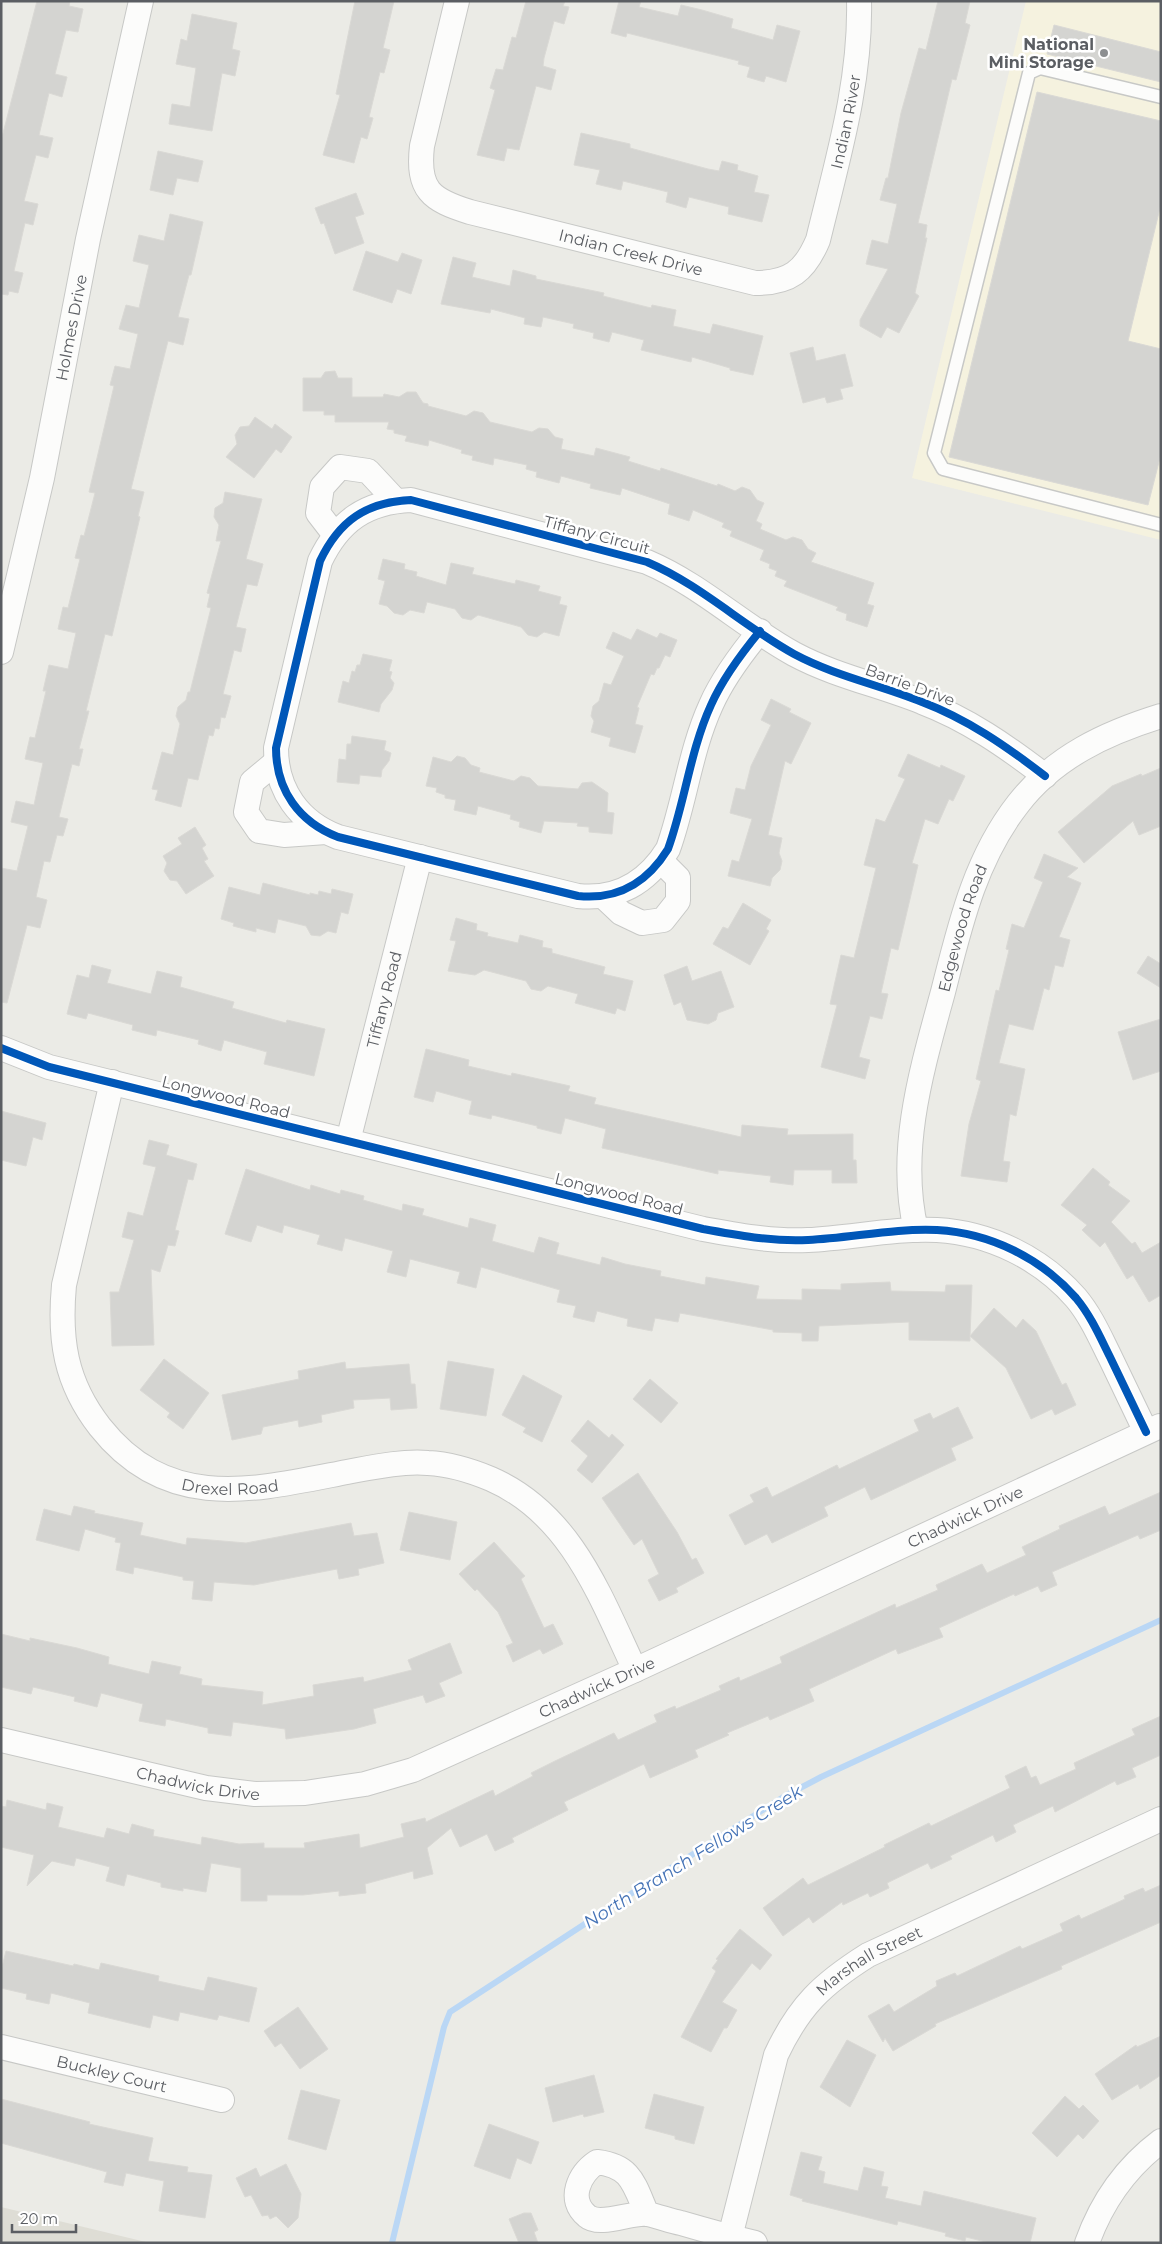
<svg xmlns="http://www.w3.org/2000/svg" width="1162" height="2244" viewBox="0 0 1162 2244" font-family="Montserrat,sans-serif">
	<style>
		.commercial { fill: #f5f2df }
		.education { fill: #deddd5 }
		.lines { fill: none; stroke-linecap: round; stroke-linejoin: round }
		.stream { stroke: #bad7f5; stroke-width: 6 }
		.building { fill: #d4d4d1; stroke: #dad9d5 }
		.service-casing { stroke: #c7c8c6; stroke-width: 15 }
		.minor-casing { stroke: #c7c8c6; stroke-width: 26 }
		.service { stroke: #fcfcfb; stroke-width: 12 }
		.minor { stroke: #fcfcfb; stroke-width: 24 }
		.cycleway-casing { stroke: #fff; stroke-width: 11 }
		.cycleway { stroke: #0057b8; stroke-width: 8 }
		.poi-dot { fill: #8d8f91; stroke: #fff; stroke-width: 2 }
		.labels { text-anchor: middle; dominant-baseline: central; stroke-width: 5; stroke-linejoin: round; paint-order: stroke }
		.poi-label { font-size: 16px; font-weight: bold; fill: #5b5e63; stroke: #fff; text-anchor: end }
		.street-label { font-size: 16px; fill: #5b5e63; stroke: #fff }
		.water-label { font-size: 18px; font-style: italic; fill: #4573b6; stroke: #fff }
	</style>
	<rect width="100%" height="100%" fill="#ebebe6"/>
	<!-- commercial -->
	<path class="commercial" d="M1026,1H1161V540L912,478Z"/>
	<!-- education -->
	<path class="education" d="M1,2207L150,2243H1Z"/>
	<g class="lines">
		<!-- stream -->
		<path class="stream" d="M392,2243L444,2027L450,2012L652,1880L785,1796L821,1777L1161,1620"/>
	</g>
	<!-- building -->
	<path class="building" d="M37,1H70L69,6L83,9L78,32L66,30L55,74L67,77L62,97L49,93L39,135L53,138L48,158L36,155L24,201L38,204L33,225L25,223L14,271L23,273L18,293L9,291L8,295L1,294V141Z
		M355,1H394L383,48L390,50L384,73L380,72L369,117L373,118L367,139L361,137L354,163L323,155L340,95L336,94Z
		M526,1H565L563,6L569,7L564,24L554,21L544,58L543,66L556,70L551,90L536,86L519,150L507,148L504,161L477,155L495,90L490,88L496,69L503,70L512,37L516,38Z
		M619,1H641L639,7L678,16L681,5L702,10L733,19L731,28L773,40L777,25L800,31L786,82L766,76L764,82L747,77L750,67L738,64L739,61L627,33L626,37L611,33Z
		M938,1H970L965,23L970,25L956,80L952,79L918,223L927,225L925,238H927L915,293L919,296L899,333L887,327L881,338L860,326V320L888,269L866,264L872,240L888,244L897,204L880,200L886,178H888L901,113L919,48L926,50Z
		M192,14L237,23L232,49L240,51L235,76L222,73L212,131L169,124L172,104L190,107L196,68L176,64L181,39L187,41Z
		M1054,25L1161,52V82L1047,54Z
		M1037,92L1161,121V204L1128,341L1161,349V454L1148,505L949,457Z
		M581,133L630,144V148L708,169L719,171L722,161L738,165L737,170L758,176L754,192L769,195L762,222L728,214L729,207L689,197L686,208L666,202L668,192L623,181L621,190L596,184L600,170L574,165Z
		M158,151L203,161L198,182L177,178L173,195L150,190Z
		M356,193L364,214L355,217L364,243L335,254L324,223L321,224L315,208Z
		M170,214L203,222L191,275H189L178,317L189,319L183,345L168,341L154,396L131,489L144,492L138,516L140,517L112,636L105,634L86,711H89L79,749H83L79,766L72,764L59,817L68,819L63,836L57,835L50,862L44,861L36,897L47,900L40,928L27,925L7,1003L1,1002V868L17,871L28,826L11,822L16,801L34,805L43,763L25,759L30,737L35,738L46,691H43L49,665L68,669L76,633L58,629L63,607L68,608L80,559L75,558L81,535L84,536L95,493L89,492L114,386L110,385L115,366L130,369L138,334L119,329L126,305L139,308L149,265L133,261L139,235L164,241Z
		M366,251L398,262L402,253L422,260L411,294L397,289L392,303L353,290Z
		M453,257L476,263L472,277L510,286L513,270L536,276V279L604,293L603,296L651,308L652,305L676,310L673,326L710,334L713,324L763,336L753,375L730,370V368L692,357L691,362L641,350L644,340L612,332L609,342L593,338L594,333L573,328L574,324L543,317L541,327L524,324L525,318L491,309L490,313L441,304Z
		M813,347L816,361L845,354L853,386L840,389L843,399L827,403L825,397L803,403L790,353Z
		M335,371L338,378H352V397H383L384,394L399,397L407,392H416L423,403L428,404V406L466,416L474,411L483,413L490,422L532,432L539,428L548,429L555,437L563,439L561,449L594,456L596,448L630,457L628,461L660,471L661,468L717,486L718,484L735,491L742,487L750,490L757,500L764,503L756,521L762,524L760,529L786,540L793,537L802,540L808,549L816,553L811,562L874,583L867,604L874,606L867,627L846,620L847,614L836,610L838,607L784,586L787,581L775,576L777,571L769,568L770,564L760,560L764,550L730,536L732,531L722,527L724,523L693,510L689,521L668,514L670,504L622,488L620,495L590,488L591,484L561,476L559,483L536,477L537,472L526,469L527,465L494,458L493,465L472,460L473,456L461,453L462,450L429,440L428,446L405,441L407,436L394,433V430L387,429L389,422H335V415H324V411H303V378H321L325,372Z
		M255,417L272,429L275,424L292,437L281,453L276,449L254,478L226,457L237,444L235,435L240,427L249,426Z
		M225,492L262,499L246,559L263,564L257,586L247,584L236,627L246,629L241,652L234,650L223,694L231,696L225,718L221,717L219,729L215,728L213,736L209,735L198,780L188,778L181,807L155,800L158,790L152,789L162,752L173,755L180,724L176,716L178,707L186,700L188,692H190L211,608L207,607L210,594L207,593L221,541H216L219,525L214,517L215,508L223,503Z
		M383,559L405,564L404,569L417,572L416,576L446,585L451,563L474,568L472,574L515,584L516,580L540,586L538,591L561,597L559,604L567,606L559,636L544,632L537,637L528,635L521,627L478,615L471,620L462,618L455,609L427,602L424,613L410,610L403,615L394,613L387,606L379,604L385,581L378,579Z
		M637,629L657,638L660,633L677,640L670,657L665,655L659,668H657L654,675L651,674L637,707L639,708L635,724L643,726L635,753L609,746L611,738L591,732L594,721L591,716L593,706L599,701L604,683L611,685L624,656L606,648L613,632L631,640Z
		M363,654L392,660L389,671L392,672L390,678L394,683L392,690L381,704L379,712L338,702L343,681L349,683L352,671L355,672L357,665H360Z
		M771,699L791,709L789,712L811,723L791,764L785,761L768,835L782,838L779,853L782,861L780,870L772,878L770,886L728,876L732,860L739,862L752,819L730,813L736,788L745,790L751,766L771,725L761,720Z
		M352,736L386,741L384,750L391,753L389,761L382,770L381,777L360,775L359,784L337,782L339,759L346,760L347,744H351Z
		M908,754L940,768L941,765L965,776L953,801L949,799L938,824L925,819L912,863L918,865L898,950L891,948L881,993L888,994L882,1019L870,1016L859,1057L870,1060L865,1079L821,1067L837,1005L830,1004L841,955L854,958L876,868L864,865L876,819L885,822L905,779L898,776Z
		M457,756L465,758L471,765L480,768L479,772L514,781L521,776L530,778L538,786L578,789L582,783L592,782L608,793L607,812L614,813L612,834L589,832V827L577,826L578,823L544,821L541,833L519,827L520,822L510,819L511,815L478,806L476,815L454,810L456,800L445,798V795L436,792L437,788L426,786L433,757L451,762Z
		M1161,768V826L1139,835L1133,821L1084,863L1058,832L1112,786L1141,774L1142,776Z
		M195,827L206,845L202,848L208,859L204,861L214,876L186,894L177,881L170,880L164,871L167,863L163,856L182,844L178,838Z
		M1044,854L1078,868L1067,877L1081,883L1059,937L1070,940L1063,967L1055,965L1049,990L1044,988L1033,1030L1009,1024L999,1063L1025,1069L1016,1116L1010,1114L1003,1161L1010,1162L1007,1182L961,1176L969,1124L981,1081L976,1079L996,990L999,991L1009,950L1006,949L1012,924L1024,928L1043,882L1034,878Z
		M263,883L310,895V893L318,895L319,891L331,894L332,889L353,894L348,914L341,912L336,933L328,931L320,936L311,935L306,926L278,919L275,933L256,928V932L233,926L234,923L221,919L229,887L260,895Z
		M743,903L771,920L766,929L769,931L750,965L713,944L723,927L728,929Z
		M456,918L477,924L476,930L488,933L487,936L518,943L520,935L543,941L542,947L552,949V953L605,967L603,974L633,981L625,1011L617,1008L615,1014L575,1003L578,994L548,986L541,991L531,989L526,981L484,970L475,975L448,971L456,941L450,940Z
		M1148,956L1161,964V988L1137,973Z
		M92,965L111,970L107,983L151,994L157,971L182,977L180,987L234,1002L232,1008L286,1023L287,1020L325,1029L314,1076L264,1064L267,1052L224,1040L221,1051L198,1044L199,1040L157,1030L156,1036L132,1030L133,1025L88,1013L86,1019L67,1014L77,975L89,978Z
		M687,966L692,981L721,971L734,1007L718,1013L716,1020L708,1024L687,1020L681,1002L674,1005L664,975Z
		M1161,1019V1071L1133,1080L1118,1032Z
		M426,1049L469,1060L468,1066L511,1076L512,1073L570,1086L568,1091L596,1098L594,1104L741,1137L742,1125L788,1129L787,1135L853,1134V1160H856L857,1183H832V1170H794L793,1185L770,1182L771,1176L718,1170V1174L602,1148L606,1129L565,1118L561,1134L537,1128V1126L492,1115L491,1119L469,1114L472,1101L436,1091L433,1102L414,1097Z
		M1,1111L46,1123L42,1140L33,1137L26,1166L1,1160Z
		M149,1140L169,1145L166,1155L197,1164L193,1180L188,1179L175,1230L179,1231L175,1246L168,1245L160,1272L151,1269L154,1345L112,1346L110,1292H119L134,1240L122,1237L128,1212L143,1216L156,1167L143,1164Z
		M1093,1168L1110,1182L1108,1185L1130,1201L1111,1222L1132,1244L1135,1242L1142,1253L1161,1242V1295L1149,1302L1133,1275L1127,1279L1105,1242L1100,1247L1082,1230L1087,1225L1061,1205Z
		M246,1169L310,1190L311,1185L340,1194L341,1190L364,1196L363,1200L402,1211L403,1204L424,1209L422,1215L468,1228L470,1218L496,1225L492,1241L534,1253L539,1237L559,1243L556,1254L600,1265L602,1257L625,1264L661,1271L660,1276L705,1285L706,1277L759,1286L756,1299L802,1300V1289L841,1290V1284L890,1282L891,1291L945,1292L946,1285H972L970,1336L994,1308L1016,1328L1023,1319L1036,1331L1062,1385L1066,1383L1076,1405L1055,1415L1052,1409L1031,1419L1006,1368L970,1336V1341L909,1340V1322L819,1326L818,1341H802V1333L773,1332V1330L680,1313L678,1322L655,1318L652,1331L627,1326L628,1319L597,1311L594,1322L573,1317L576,1306L557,1302L560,1290L481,1267L476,1288L457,1283L460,1272L410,1259L406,1277L387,1272L393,1251L345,1238L342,1251L317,1244L320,1235L284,1225L282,1233L257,1225L251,1242L225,1234Z
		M164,1359L209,1393L183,1429L167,1417L170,1413L140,1390Z
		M448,1361L494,1369L486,1416L440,1409Z
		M345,1362L346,1369L409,1364L411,1384H415L417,1408L391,1410L390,1398L353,1400L354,1408L321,1415L322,1422L299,1427L298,1420L263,1427L261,1434L232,1440L222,1395L299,1379L298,1371Z
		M523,1375L562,1396L542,1442L523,1432L526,1428L502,1415Z
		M650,1379L678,1403L661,1423L633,1399Z
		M958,1407L973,1438L951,1448L956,1460L871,1500L865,1487L824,1507L828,1516L772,1543L767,1534L745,1545L729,1515L754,1502L750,1495L767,1487L772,1497L837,1465L839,1469L919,1431L914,1420L930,1413L933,1419Z
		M588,1420L609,1438L612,1434L624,1445L592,1483L577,1470L588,1456L571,1441Z
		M638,1473L677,1532L692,1560L696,1558L704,1573L676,1588L678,1592L659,1601L648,1580L659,1574L642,1539L634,1545L602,1498Z
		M1161,1492V1530L1140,1539L1138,1535L1052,1572L1057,1585L1041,1592L1038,1586L1015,1596L1014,1594L939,1628L943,1637L898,1654L896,1649L809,1689L814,1701L770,1720L768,1716L727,1733L729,1735L695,1750L698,1757L650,1778L644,1764L564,1802L568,1810L512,1838L514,1842L495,1851L487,1834L460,1847L451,1828L427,1848L433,1874L414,1879L413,1871L365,1884L366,1893L339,1896V1891L303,1895H267V1901H241V1868L211,1863L206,1892L183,1888V1891L161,1887V1883L127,1874L124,1886L106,1881L110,1867L76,1858L74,1866L52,1861L27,1886L34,1855L1,1847V1806L6,1807L7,1800L46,1810L47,1803L63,1807L58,1827L104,1838L107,1828L129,1834L132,1824L154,1830L153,1836L201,1845L202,1837L239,1844L264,1843V1848H305L304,1843L359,1834L360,1848L404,1837L401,1824L425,1818L426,1822L493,1790L495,1796L533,1776L531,1773L555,1761L614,1733L618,1740L657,1722L654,1715L675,1706L676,1709L721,1690L719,1686L739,1677L740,1681L782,1663L780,1657L895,1604L896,1608L938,1590L936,1585L982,1564L987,1573L1026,1555L1022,1547L1060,1529L1059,1526L1105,1506L1109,1515Z
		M74,1506L95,1511L94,1513L143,1523L140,1535L186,1545L187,1538L246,1543L351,1523L354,1536L377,1533L384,1563L358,1569L359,1575L339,1579L337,1569L254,1585L214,1582L212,1601L192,1599L194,1581L183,1580V1577L134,1567L133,1574L116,1570L121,1543L115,1542L116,1538L85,1529L79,1551L36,1540L44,1509L71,1516Z
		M409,1512L457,1522L450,1560L400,1550Z
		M494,1542L525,1576L521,1579L544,1628L553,1624L563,1644L543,1654L540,1649L513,1662L506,1646L513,1643L498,1612L477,1589L475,1591L459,1574Z
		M1,1634L30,1641V1638L77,1648L109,1657L108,1664L149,1674L152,1661L181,1667L179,1674L202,1679L201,1685L263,1692L262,1705L314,1696L313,1685L363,1677L364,1682L412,1670L408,1660L450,1643L462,1673L439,1683L445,1696L426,1703L423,1695L373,1709L376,1723L354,1729L286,1739L285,1729L233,1722L231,1736L208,1733V1728L166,1719L165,1726L139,1721L143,1704L101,1693L97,1707L74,1701L75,1697L33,1687L31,1694L1,1687Z
		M1161,1716V1755L1132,1768L1136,1777L1117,1785L1115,1781L1055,1812L1053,1806L1013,1825L1016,1832L996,1842L993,1835L950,1856L952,1859L931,1869L928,1863L887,1883L889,1888L870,1897L868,1893L843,1905L842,1902L813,1923L809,1917L783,1936L763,1908L803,1878L808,1885L885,1847L884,1845L929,1823L931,1826L1010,1788L1005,1776L1026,1766L1031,1778L1036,1776L1040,1785L1076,1769L1074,1763L1135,1735L1132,1729Z
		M1161,1885V1922L1061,1966L1062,1969L935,2024L936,2026L893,2051L885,2038L883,2042L868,2016L889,2004L894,2012L937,1986L936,1981L955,1973L957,1976L1020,1946L1022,1949L1063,1931L1060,1924L1079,1915L1081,1919L1125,1899L1124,1896L1143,1888L1145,1892Z
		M740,1929L772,1955L760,1970L752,1963L722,2002L737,2010L727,2028H724L711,2052L681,2037L716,1971L712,1968L718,1960L716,1959Z
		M6,1951L73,1966L74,1964L99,1970L101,1963L159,1976L158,1981L204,1991L208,1977L257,1988L249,2022L219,2015L217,2020L180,2012L178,2021L153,2015L150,2028L88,2013L90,2003L51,1993L49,2004L26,1999L27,1994L1,1988V1971Z
		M298,2007L328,2049L300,2069L281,2043L275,2047L264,2031Z
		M1161,2036V2075L1140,2089L1138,2084L1112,2100L1095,2074L1136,2045L1137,2047Z
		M847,2040L876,2055L850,2107L820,2087Z
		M594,2075L604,2112L584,2117L583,2114L553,2122L545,2088Z
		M301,2090L340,2100L326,2150L288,2139Z
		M654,2094L704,2107L694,2144L675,2139V2136L645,2128Z
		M1065,2096L1079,2109L1083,2105L1099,2121L1083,2139L1078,2134L1057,2157L1032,2133Z
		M1,2099L90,2122L89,2124L153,2138L148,2161L188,2167L187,2172L212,2175L205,2218L159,2211L164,2181L126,2173L123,2186L104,2182L107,2172L1,2143Z
		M489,2124L539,2142L531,2164L517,2158L510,2179L474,2166Z
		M801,2152L822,2157L818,2170L825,2172L823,2183L858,2191L864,2167L884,2172L881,2186L888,2187L885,2198L921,2206L924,2191L1036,2218L1030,2243H990L966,2237L965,2241L945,2236L946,2233L898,2221L897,2225L802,2201L803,2199L790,2195Z
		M286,2164L301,2194L298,2218L288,2228L276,2216L270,2219L268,2215L262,2216L251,2195L245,2197L236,2178L256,2168L260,2177Z
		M524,2213H531L538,2230L534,2232L538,2243H519L509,2219Z"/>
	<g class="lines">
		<!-- service casing -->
		<g class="service-casing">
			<path id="service" d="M1161,97L1040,68L1029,73L934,453L943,469L1161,525"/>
		</g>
		<!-- minor casing -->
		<g class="minor-casing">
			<g id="minor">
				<path id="s1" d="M457,1L422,146C417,190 431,200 470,212L755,283C790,283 805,271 818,240C837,161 861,83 859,1"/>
				<path d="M335,535L318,513L322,487L340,467L368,471L396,501"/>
				<path d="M760,631C741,654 723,678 711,705C690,751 685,802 668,849C647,883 617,900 578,896L338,837C299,822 276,790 276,748L320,561C339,521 366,502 411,500L647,562C701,585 743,626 794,654C835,676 880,685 922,702C967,719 1006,746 1045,776"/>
				<path id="s2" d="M1,652L42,478L88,239L141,1"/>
				<path d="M276,762L252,782L246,812L259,831L284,835L326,832"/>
				<path d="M603,896L621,913L642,923L663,920L678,901V878L661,861"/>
				<path d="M1,1048L49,1067L703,1229C737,1235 773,1242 808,1240C851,1238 894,1228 937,1230C990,1233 1041,1258 1076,1298C1091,1316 1100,1337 1110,1357C1122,1382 1134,1407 1146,1432"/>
				<path id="s3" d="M112,1082L64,1285C59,1339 65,1382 100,1427C168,1513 254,1490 347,1472C374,1467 401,1461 428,1463C449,1464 472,1471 491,1479C571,1514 600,1596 635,1670"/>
				<path id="s4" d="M348,1141L420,857"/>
				<path id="s5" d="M916,1230C897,1150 922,1069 943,992C960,925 975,859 1018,804C1054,757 1106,733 1161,716"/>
				<path id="s6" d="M1,1740L206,1788L255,1794L305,1793L365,1784L413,1770L635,1670L1160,1426"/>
				<path id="s7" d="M1,2047L222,2100"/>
				<path d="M647,2214C634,2185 632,2166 597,2162C579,2174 567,2200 587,2216C600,2227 631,2212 647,2214C658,2216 670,2221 681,2223C705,2230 730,2237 755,2243"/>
				<path id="s8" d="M730,2237L776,2055C799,2006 822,1984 868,1955L1161,1819"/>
				<path d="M1087,2243C1102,2201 1125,2168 1161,2141"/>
			</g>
		</g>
		<!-- service -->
		<use href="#service" class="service"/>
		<!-- minor -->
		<use href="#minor" class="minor"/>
		<!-- cycleway casing -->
		<g class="cycleway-casing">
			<path id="cycleway" d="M760,631C741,654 723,678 711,705C690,751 685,802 668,849C647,883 617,900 578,896L338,837C299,822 276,790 276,748L320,561C339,521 366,502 411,500L647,562C701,585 743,626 794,654C835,676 880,685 922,702C967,719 1006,746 1045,776
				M1,1048L49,1067L703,1229C737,1235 773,1242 808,1240C851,1238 894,1228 937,1230C990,1233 1041,1258 1076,1298C1091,1316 1100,1337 1110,1357C1122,1382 1134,1407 1146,1432"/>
		</g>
		<!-- cycleway -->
		<use href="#cycleway" class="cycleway"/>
	</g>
	<!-- markers -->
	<circle class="poi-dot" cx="1104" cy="53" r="5"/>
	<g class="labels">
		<!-- poi labels -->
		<g class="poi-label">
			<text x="1094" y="44">National<tspan x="1094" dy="18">Mini Storage</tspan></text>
		</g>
		<!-- street labels -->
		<g class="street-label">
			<text stroke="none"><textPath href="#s1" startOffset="740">Indian River</textPath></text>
			<text stroke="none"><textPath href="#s1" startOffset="408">Indian Creek Drive</textPath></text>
			<text stroke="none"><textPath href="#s2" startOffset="332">Holmes Drive</textPath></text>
			<text transform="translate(597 535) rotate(15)">Tiffany Circuit</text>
			<text transform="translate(910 685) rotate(20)">Barrie Drive</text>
			<text stroke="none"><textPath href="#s5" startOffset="309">Edgewood Road</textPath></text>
			<text stroke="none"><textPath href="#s4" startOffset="146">Tiffany Road</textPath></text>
			<text transform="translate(226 1097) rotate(14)">Longwood Road</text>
			<text transform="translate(619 1194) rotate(14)">Longwood Road</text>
			<text stroke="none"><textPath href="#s3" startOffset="509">Drexel Road</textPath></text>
			<text stroke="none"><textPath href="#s6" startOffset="1028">Chadwick Drive</textPath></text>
			<text stroke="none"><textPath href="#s6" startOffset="622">Chadwick Drive</textPath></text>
			<text stroke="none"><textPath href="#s6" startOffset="202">Chadwick Drive</textPath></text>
			<text stroke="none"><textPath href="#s8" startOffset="324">Marshall Street</textPath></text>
			<text stroke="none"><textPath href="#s7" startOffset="114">Buckley Court</textPath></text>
		</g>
		<!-- water labels -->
		<g class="water-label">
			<text transform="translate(693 1857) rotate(-32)">North Branch Fellows Creek</text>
		</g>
	</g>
	<!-- border -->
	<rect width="1162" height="2244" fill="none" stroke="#5b5e63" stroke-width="5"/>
	<!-- scale -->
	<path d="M12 2224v8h64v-8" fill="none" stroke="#5b5e63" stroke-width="2.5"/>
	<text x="20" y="2224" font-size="15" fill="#5b5e63" stroke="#ffffff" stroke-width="4" paint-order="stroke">20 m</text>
</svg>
